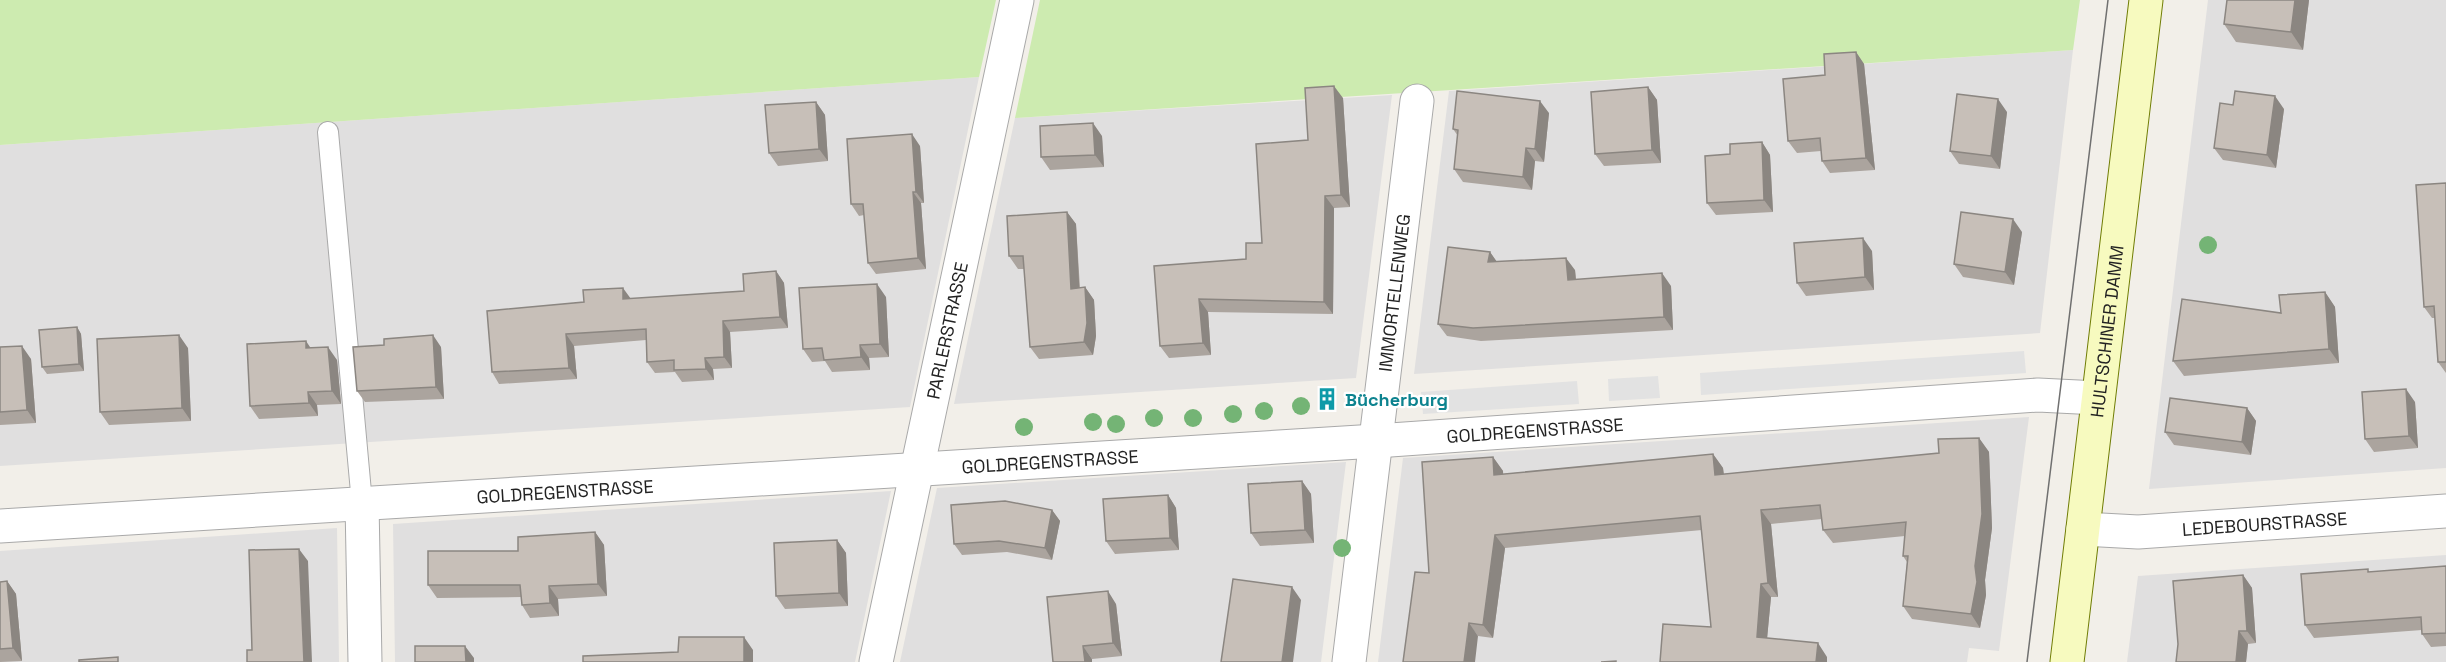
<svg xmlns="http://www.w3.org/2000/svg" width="2446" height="662" viewBox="0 0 2446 662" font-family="'Space Grotesk',sans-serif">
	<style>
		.residential { fill: #e0dfdf }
		.grass { fill: #cdebb0 }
		.parking { fill: #e2e2e2 }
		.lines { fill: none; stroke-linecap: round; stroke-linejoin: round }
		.service-casing { stroke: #a9a9a9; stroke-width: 22 }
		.minor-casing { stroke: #a9a9a9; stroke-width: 35 }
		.secondary-casing { stroke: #707d05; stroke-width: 35 }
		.service { stroke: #fff; stroke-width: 20 }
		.minor { stroke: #fff; stroke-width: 33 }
		.secondary { stroke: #f7fabf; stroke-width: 33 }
		.tram { stroke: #707070; stroke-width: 1.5 }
		.tree { fill: #74b475 }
		.wall { fill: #aba49e }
		.shaded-wall { fill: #8b8681 }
		.building { fill: #c7bfb8; stroke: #8b8681; stroke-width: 1.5 }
		.labels { text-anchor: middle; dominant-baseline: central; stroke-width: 4.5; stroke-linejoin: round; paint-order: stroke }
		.street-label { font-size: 18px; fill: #222; stroke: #fff }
		.culture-label { font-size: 18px; font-weight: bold; fill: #0d838f; stroke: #fff; text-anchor: start }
	</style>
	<rect width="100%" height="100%" fill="#f2efe9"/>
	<!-- residential -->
	<path class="residential" d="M2208,0H2446V468L2149,489Z
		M2073,50L2040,333L1414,374L1449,91Z
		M979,77L910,407L0,466V145Z
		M1392,95L1356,378L954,404L1015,118Z
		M2029,417L1999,651L1969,648L1967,662H1378L1403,458Z
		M1346,462L1321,662H900L937,488Z
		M891,491L855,662H395L393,524Z
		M337,528L339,662H0V551Z
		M2446,555V662H2127L2138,576Z"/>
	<!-- grass -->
	<path class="grass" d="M0,0H996L979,77L0,145Z
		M1040,0H2080L2073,50L1015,118Z"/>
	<!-- parking -->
	<path class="parking" d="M2024,351L2026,373L1701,395L1700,373Z
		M1658,376L1660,398L1609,401L1608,379Z
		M1577,381L1579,404L1423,414L1421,392Z"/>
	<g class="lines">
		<!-- service casing -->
		<g class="service-casing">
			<path id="service" d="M328,132L362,503"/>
		</g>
		<!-- minor casing -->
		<g class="minor-casing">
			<g id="minor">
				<path d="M362,503L365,662"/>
				<path id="s1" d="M0,526L1376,441L2038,395L2098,398"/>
				<path id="s2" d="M2083,529L2138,532L2446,511"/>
				<path id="s3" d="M876,662L1017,0"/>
				<path id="s4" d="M1349,662L1417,101"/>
			</g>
		</g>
		<!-- secondary casing -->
		<g class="secondary-casing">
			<g id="secondary">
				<path id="s5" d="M2067,662L2146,0"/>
			</g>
		</g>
		<!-- service -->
		<use href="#service" class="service"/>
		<!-- minor -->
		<use href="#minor" class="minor"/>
		<!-- secondary -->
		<use href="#secondary" class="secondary"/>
		<!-- tram -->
		<path class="tram" d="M2027,662L2108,0"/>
	</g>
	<!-- trees -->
	<g class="tree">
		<circle cx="2208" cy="245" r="9"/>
		<circle cx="1301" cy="406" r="9"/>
		<circle cx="1264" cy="411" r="9"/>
		<circle cx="1233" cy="414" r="9"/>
		<circle cx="1154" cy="418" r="9"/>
		<circle cx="1193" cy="418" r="9"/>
		<circle cx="1093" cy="422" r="9"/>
		<circle cx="1116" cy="424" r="9"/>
		<circle cx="1024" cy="427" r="9"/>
		<circle cx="1342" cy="548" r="9"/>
	</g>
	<!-- wall -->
	<path class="wall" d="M2309,0L2303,50L2236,42L2224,24Z
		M1856,52L1864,64L1875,170L1830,173L1822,161L1821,151L1797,153L1788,141L1825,75Z
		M1648,87L1657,100L1661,163L1604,166L1595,154Z
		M1343,98L1350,207L1334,208L1333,314L1208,312L1211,355L1169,358L1160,346L1154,266L1246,259L1262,243L1308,140Z
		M816,102L825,115L828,161L778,166L769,153Z
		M2233,105L2284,109L2276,168L2223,160L2214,148Z
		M2007,112L2000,169L1959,164L1950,151Z
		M1549,113L1544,162L1535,161L1532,190L1463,182L1454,169L1458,136L1453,129Z
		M1102,136L1104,167L1050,170L1041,157Z
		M1762,142L1770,155L1773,212L1716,215L1707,203L1730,154Z
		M920,146L924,203H921L926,269L876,274L868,263L864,215L859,216L851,204Z
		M2446,183V373L2438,362L2435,318H2432L2424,307Z
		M1067,212L1076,224L1080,288L1085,287L1094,300L1096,336L1093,355L1039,359L1030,347L1024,269H1018L1009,256Z
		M2022,232L2014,285L1963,277L1954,264Z
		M1872,251L1874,290L1806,296L1797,283Z
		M1490,252L1497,262L1575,270L1576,279L1671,286L1673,330L1481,341L1447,336L1438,324Z
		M776,271L784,283L788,328L730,332L732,368L713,369L714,380L682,382L675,372L655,373L647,362L646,340L574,346L577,379L499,384L492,372L584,302L744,291Z
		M2325,292L2335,307L2339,363L2184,376L2173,361Z
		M886,297L889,357L869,358L870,370L832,372L825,361L812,362L803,349Z
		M77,327L81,334L84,371L47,374L42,367Z
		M384,345L441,347L444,399L365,402L357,391Z
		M0,347L31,359L36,423L0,425Z
		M188,348L191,421L109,425L100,412Z
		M311,348L337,360L341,404L317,405L318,416L259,419L250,406Z
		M2415,402L2418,448L2374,452L2365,439Z
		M2247,408L2256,421L2251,455L2174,445L2165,432Z
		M1979,438L1989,452L1992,528L1985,580L1986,595L1980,628L1912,619L1903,606L1907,562L1903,556L1905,536L1833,543L1823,530L1822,519L1771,524L1778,597H1771L1767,638L1827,657L1711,627L1702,530L1505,548L1493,638L1478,636L1429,573L1493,457L1503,471V474L1713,454L1723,468L1724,474L1939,453Z
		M1302,481L1311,494L1314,543L1260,546L1251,533Z
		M1168,495L1176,508L1179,550L1115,554L1106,541Z
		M1052,510L1060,521L1052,560L1007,552L962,555L954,544Z
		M595,532L604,545L607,596L558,599L559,616L530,618L522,605L521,597L437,598L428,585L518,551Z
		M837,540L846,553L848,606L785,609L776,596Z
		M2446,566V646L2431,647L2422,634V630L2314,638L2305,625L2370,572Z
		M2243,575L2252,588L2256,643L2248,644L2246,662H2176Z
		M7,581L16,594L22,661L0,662V582Z
		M1047,597L1116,604L1122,656L1092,659Z"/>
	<!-- shaded-wall -->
	<path class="shaded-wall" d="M2295,0H2309L2303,50L2291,32Z
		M1856,52L1864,64L1875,170L1866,158Z
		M1334,86L1343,98L1350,207L1341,195Z
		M1648,87L1657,100L1661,163L1652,150Z
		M2275,96L2284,109L2276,168L2267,155Z
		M1998,99L2007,112L2000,169L1991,156Z
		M1540,101L1549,113L1544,162L1535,149Z
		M816,102L825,115L828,161L819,149Z
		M1093,123L1102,136L1104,167L1095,155Z
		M912,134L920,146L924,203L916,192Z
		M1762,142L1770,155L1773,212L1764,200Z
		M1526,148L1535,161L1532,190L1523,177Z
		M913,192L921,203L926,269L918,258Z
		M1325,196L1334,208L1333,314L1324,302Z
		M1067,212L1076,224L1080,301L1071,289Z
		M2013,219L2022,232L2014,285L2005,272Z
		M1863,238L1872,251L1874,290L1865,277Z
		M1490,252L1499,265L1488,262Z
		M1566,258L1575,270L1577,293L1568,280Z
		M776,271L784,283L788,328L780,317Z
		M1662,273L1671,286L1673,330L1664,317Z
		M877,284L886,297L889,357L880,344Z
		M1085,287L1094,300L1096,336L1093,355L1084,342Z
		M623,288L631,299H623Z
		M2325,292L2335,307L2339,363L2329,349Z
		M1199,299L1208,312L1211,355L1203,343Z
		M723,321L730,332L732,368L724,357Z
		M77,327L81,334L84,371L79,364Z
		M566,334L574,346L577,379L569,368Z
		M179,335L188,348L191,421L182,408Z
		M433,335L441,347L444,399L436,387Z
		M306,341L314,353L306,348Z
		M860,345L869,358L870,370L861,357Z
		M22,346L31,359L36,423L27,410Z
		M328,347L337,360L341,404L332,391Z
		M705,358L713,369L714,380L706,369Z
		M2406,389L2415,402L2418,448L2409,436Z
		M308,392L317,405L318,416L309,403Z
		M2247,408L2256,421L2251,455L2242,442Z
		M1979,438L1989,452L1992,528L1985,580L1986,595L1980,628L1971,614L1975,566Z
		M1713,454L1723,468L1725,488L1715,475Z
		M1493,457L1503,471L1504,488L1494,475Z
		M1302,481L1311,494L1314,543L1305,530Z
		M1168,495L1176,508L1179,550L1170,538Z
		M1052,510L1060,521L1052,560L1045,548Z
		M1761,510L1771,524L1778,597L1768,583Z
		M595,532L604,545L607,596L598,584Z
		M1495,535L1505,548L1493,638L1483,625Z
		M837,540L846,553L848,606L839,593Z
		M299,549L308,561L312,662H304Z
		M2243,575L2252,588L2256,643L2247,631Z
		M7,581L16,594L22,661L13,648Z
		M1761,584L1771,597L1766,650L1757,637Z
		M549,586L558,599L559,616L550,603Z
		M1292,587L1301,600L1293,662H1282Z
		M1108,591L1116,604L1122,656L1113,643Z
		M1469,623L1478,636L1475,662H1464Z
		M2239,631L2248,644L2246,662H2236Z
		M744,637L753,650V662H744Z
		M1818,643L1827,657V662H1816Z
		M465,646L474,658V662H466Z
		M1083,646L1092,659V662H1085Z"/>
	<!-- building -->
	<path class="building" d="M2227,0H2295L2291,32L2224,24Z
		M1856,52L1866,158L1822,161L1820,138L1788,141L1783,79L1825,75L1824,54Z
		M1334,86L1341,195L1325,196L1324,302L1199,299L1203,343L1160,346L1154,266L1246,259V243H1262L1256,144L1308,140L1305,88Z
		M1648,87L1652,150L1595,154L1591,92Z
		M1457,91L1540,101L1535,149L1526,148L1523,177L1454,169L1458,130L1453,129Z
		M2235,91L2275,96L2267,155L2214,148L2220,103L2233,105Z
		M1957,94L1998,99L1991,156L1950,151Z
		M816,102L819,149L769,153L765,105Z
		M1093,123L1095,155L1041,157L1040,126Z
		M912,134L916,192H913L918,258L868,263L863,204H851L847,139Z
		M1762,142L1764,200L1707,203L1705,156L1730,154V144Z
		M2446,183V362H2438L2434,306L2424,307L2416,185Z
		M1067,212L1071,289L1085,287L1087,323L1084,342L1030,347L1023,256H1009L1007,216Z
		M1961,212L2013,219L2005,272L1954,264Z
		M1863,238L1865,277L1797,283L1794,243Z
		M1448,247L1490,252L1488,262L1566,258L1568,280L1662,273L1664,317L1473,328L1438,324Z
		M776,271L780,317L723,321L724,357L705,358L706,369L674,370V360L647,362L646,329L566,334L569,368L492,372L487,311L584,302L583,290L623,288V299L744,291L743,274Z
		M877,284L880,344L860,345L861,357L824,360L822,348L803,349L799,288Z
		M2325,292L2329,349L2173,361L2182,299L2281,313L2279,295Z
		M77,327L79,364L42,367L39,330Z
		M179,335L182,408L100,412L97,339Z
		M433,335L436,387L357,391L353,347L384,345V339Z
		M306,341V348L328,347L332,391L308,392L309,403L250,406L247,344Z
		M22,346L27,410L0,412V347Z
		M2406,389L2409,436L2365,439L2362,392Z
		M2170,398L2247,408L2242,442L2165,432Z
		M1979,438L1982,514L1975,566L1977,582L1971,614L1903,606L1908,556H1903L1906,522L1823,530L1820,505L1761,510L1768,583L1761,584L1757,637L1818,643L1816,662H1660L1663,624L1711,627L1700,516L1495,535L1483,625L1469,623L1464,662H1403L1415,572L1429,573L1422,462L1493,457L1494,475L1713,454L1715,475L1939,453L1938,439Z
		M1302,481L1305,530L1251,533L1248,484Z
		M1168,495L1170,538L1106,541L1103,499Z
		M1005,501L1052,510L1045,548L999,541L954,544L951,505Z
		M595,532L598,584L549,586L550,603L522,605L520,585H428V551H518V537Z
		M837,540L839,593L776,596L774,543Z
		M299,549L304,662H247V650H252L249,550Z
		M2446,566V633L2422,634L2421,617L2305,625L2301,574L2368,569V572Z
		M2243,575L2247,631H2239L2236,662H2176L2178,644L2173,581Z
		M1233,579L1292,587L1282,662H1221Z
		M7,581L13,648L0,649V582Z
		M1108,591L1113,643L1083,646L1085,662H1053L1047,597Z
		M679,637H744V662H583V656L678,652Z
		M415,646H465L466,662H415Z
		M118,657V662H79V660Z
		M1616,661V662H1601Z"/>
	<!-- icons -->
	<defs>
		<g id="building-bare" transform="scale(1.8)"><path d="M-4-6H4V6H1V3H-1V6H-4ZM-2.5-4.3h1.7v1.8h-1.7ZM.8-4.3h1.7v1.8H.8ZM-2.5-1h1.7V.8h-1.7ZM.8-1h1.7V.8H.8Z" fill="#0f9aa8" stroke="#fff" stroke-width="2.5" paint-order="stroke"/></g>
	</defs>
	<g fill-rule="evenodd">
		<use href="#building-bare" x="1327" y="399"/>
	</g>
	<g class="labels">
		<!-- street labels -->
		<g class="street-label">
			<text stroke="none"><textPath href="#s4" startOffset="372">IMMORTELLENWEG</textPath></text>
			<text stroke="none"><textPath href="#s3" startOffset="339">PARLERSTRASSE</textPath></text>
			<text stroke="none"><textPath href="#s5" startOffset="333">HULTSCHINER DAMM</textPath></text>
			<text stroke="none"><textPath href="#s1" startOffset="1538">GOLDREGENSTRASSE</textPath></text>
			<text stroke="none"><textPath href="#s1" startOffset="1052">GOLDREGENSTRASSE</textPath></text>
			<text stroke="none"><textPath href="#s1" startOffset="566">GOLDREGENSTRASSE</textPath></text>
			<text stroke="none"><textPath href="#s2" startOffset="182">LEDEBOURSTRASSE</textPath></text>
		</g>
		<!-- culture labels -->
		<g class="culture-label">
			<text x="1345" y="399">Bücherburg</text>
		</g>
	</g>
</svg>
